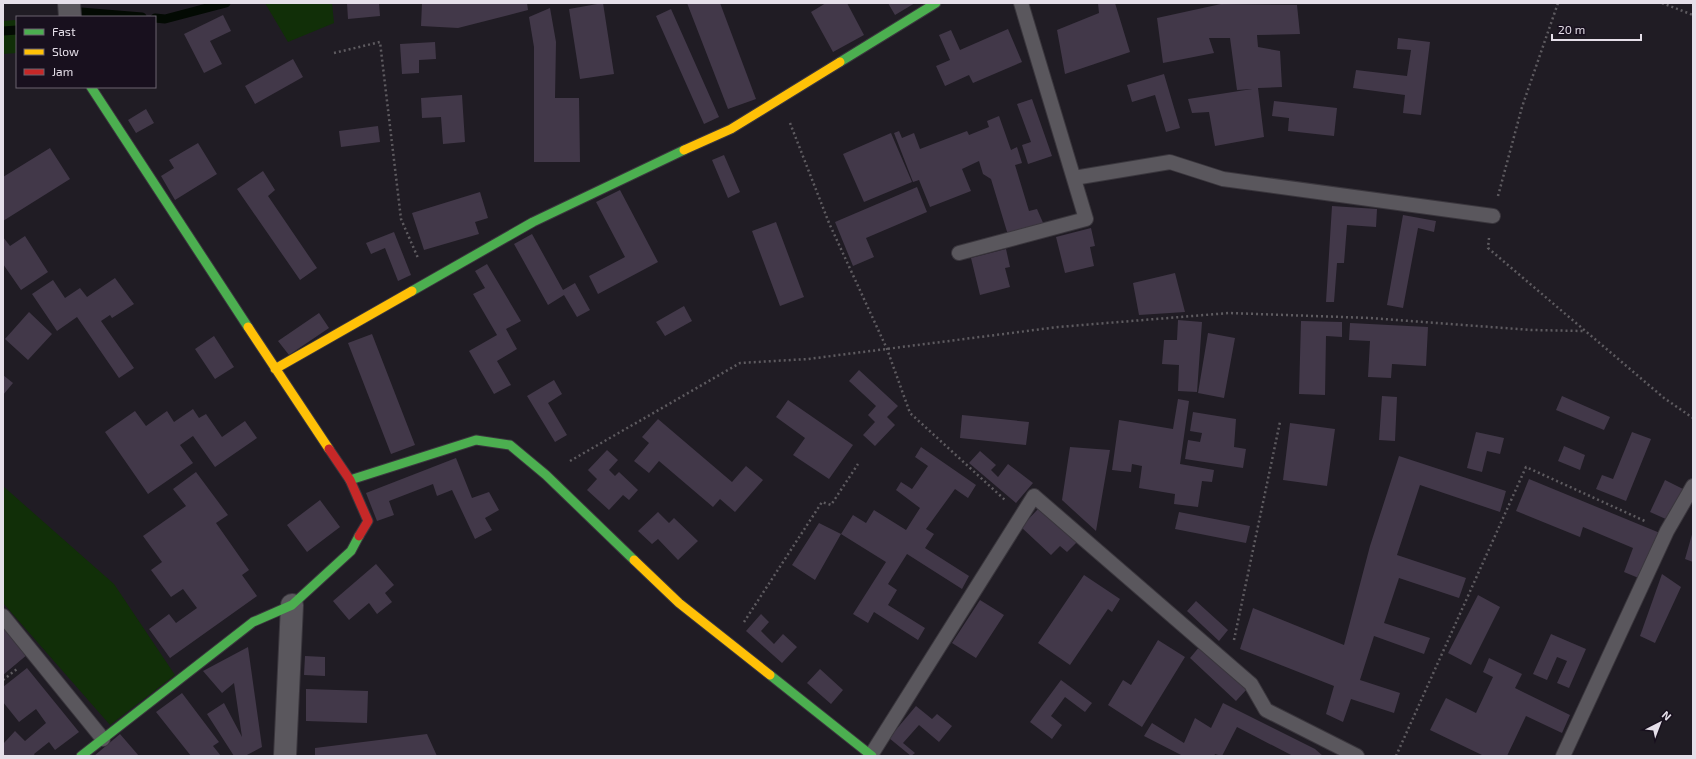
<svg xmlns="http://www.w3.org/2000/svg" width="1696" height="759" viewBox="0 0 1696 759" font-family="'Exo 2',sans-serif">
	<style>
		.green { fill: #112f08 }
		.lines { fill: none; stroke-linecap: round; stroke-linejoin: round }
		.stream { stroke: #030a03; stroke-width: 9 }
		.building { fill: #423849 }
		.lane-casing { stroke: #3a363d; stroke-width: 16 }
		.street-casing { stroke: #3a363d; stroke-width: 24 }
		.fast-casing { stroke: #3a363d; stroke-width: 11 }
		.slow-casing { stroke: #3a363d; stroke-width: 11 }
		.jam-casing { stroke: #3a363d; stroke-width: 11 }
		.path { stroke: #5e5b60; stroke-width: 2.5; stroke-dasharray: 2 3; stroke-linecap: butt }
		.lane { stroke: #5a575d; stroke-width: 14 }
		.street { stroke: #5a575d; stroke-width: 22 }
		.fast { stroke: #4caf50; stroke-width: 9 }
		.slow { stroke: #ffc107; stroke-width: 9 }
		.jam { stroke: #c62828; stroke-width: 9 }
	</style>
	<rect width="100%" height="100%" fill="#201c24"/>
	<!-- green -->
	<path class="green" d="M265,3H332L334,23L288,42Z
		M15,20L17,23V53L3,54V21Z
		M3,486L114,584L175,675L110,725L3,603Z"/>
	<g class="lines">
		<!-- stream -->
		<path class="stream" d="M70,15L81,12L142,17
			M155,18L165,19L226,3
			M3,31L17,30"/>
	</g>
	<!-- building -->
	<path class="building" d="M347,3H379L380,16L348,19Z
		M422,3H527L528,10L458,28L421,26Z
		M603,3L614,74L580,79L569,9Z
		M687,3H720L756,99L728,109Z
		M826,3H847L864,35L833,52L811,12Z
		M888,3H915L895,15Z
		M1098,3H1115L1130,52L1065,74L1057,30L1099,13Z
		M1221,4L1297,5L1300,34L1257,35L1258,47L1280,51L1282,87L1258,88L1264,137L1215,146L1209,112L1192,113L1188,99L1252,89L1237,90L1230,38H1209L1214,53L1163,63L1157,18Z
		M550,8L556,42L555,98H579L580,162H534V47L529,17Z
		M671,9L719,117L704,124L656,16Z
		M223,15L231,31L210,41L222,64L204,73L184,34Z
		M1008,29L1022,62L973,83L969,75L945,86L936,66L950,60L939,35L951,30L960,50Z
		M1398,38L1430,42L1421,115L1403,113L1405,95L1353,88L1356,70L1407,76L1411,50L1397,49Z
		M435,42L436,59L419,60V73L402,74L400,44Z
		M293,59L303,77L255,104L245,86Z
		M1164,74L1180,128L1166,132L1155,95L1132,102L1127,85Z
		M462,95L465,142L443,144L441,117L422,118L421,98Z
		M1032,99L1052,156L1028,164L1022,145L1031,142L1017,104Z
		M1274,101L1337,108L1334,136L1288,131L1289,118L1272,116Z
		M146,109L154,123L136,133L128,120Z
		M999,116L1011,150L1017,147L1022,163L1015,165L1029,211L1037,209L1044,225L1008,235L991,179L983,174L979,161L962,169L971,191L930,207L919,180L913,182L894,133L899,131L902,138L914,133L920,149L967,131L971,139L969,135L989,127L987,121Z
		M378,126L380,142L341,147L339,131Z
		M891,133L912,182L864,202L843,154Z
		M198,143L217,174L175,200L161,176L174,168L169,160Z
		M50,148L70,179L3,221V177Z
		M724,155L740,192L728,198L712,160Z
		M263,171L275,190L268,196L317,268L300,280L237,189Z
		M917,187L927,212L866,238L874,257L853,266L835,222Z
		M620,190L658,262L598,294L589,276L625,257L596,202Z
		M480,192L488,218L475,222L479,234L424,250L412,213Z
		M1332,206L1377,209L1376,227L1347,225L1344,263H1337L1334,302H1326Z
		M1403,215L1436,221L1434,232L1418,228L1403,308L1387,305Z
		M776,222L804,297L780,306L752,231Z
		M1091,228L1095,246L1090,247L1094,266L1065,273L1056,237Z
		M394,232L411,275L398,281L385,248L371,254L366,243Z
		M532,234L563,290L575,283L590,310L577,317L564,295L548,305L514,244Z
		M25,236L48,272L21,290L3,264V237L10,246Z
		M1006,249L1010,267L1005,268L1010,287L980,295L971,258Z
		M487,264L521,321L506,329L517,349L497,361L511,385L494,394L469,351L497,335L473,294L485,288L475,271Z
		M1175,273L1185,312L1139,315L1133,283Z
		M115,278L134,304L112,318L110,315L101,321L134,368L119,378L77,317L57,331L32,294L53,280L65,298L80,288L87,297Z
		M684,306L692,321L665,336L656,322Z
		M29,312L52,334L28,360L5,339Z
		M319,313L329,328L289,355L278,341Z
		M1178,320L1202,322L1197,392L1178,391L1179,365L1162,364L1164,340H1177Z
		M1301,321L1342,322V337L1326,336L1325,395L1299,394Z
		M1350,323L1428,327L1426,366L1392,364L1391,378L1368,377L1370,341L1349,340Z
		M1208,333L1235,338L1224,398L1198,393Z
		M372,334L415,445L391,454L348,343Z
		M214,336L234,367L215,379L195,349Z
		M859,370L898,406L887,417L895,425L875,446L863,435L875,422L868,415L876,406L849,381Z
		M3,375L13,383L3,395Z
		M554,380L562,394L548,403L567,435L555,442L527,396Z
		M1382,396L1397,397L1395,441L1379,440Z
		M1562,396L1610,417L1604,430L1556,410Z
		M1178,399L1189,401L1180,464L1214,470L1212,482L1202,481L1198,507L1174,504L1175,494L1139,488L1142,466L1132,464L1131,472L1112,470L1119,420L1173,429Z
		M788,400L853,445L829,479L793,455L805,438L776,417Z
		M193,409L199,418L206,414L222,437L245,421L257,438L215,467L193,436L180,445L193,463L148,494L105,432L135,411L146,426L167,411L174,422Z
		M1193,412L1236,419L1234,447L1246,449L1243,468L1185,459L1188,440L1200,442L1202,433L1190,431Z
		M962,415L1029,422L1026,445L960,438Z
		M658,419L732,482L746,466L763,480L735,512L720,499L713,507L659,461L649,473L634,461L649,443L642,437Z
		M1290,423L1335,429L1327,486L1283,480Z
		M1476,432L1504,438L1500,454L1487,451L1482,472L1467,468Z
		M1632,432L1651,439L1626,501L1596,489L1602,475L1613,479Z
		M1564,446L1585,455L1580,470L1558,461Z
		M921,447L976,485L968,498L955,489L926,529L934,534L925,548L969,576L962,589L907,554L888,584L897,590L888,605L925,628L918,640L874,612L868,623L853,614L886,562L841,534L853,515L866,523L874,510L906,530L920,508L896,490L901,482L912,489L928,466L915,457Z
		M1070,447L1110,450L1096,531L1062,500Z
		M607,450L618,460L609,470L615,476L619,472L638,490L629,500L623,495L609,510L587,490L597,479L588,470Z
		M980,451L996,465L991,470L998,477L1008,464L1033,483L1016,503L969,463Z
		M1399,456L1506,491L1500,512L1420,485L1397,555L1466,578L1459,598L1399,578L1384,623L1430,638L1424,654L1374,636L1360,680L1400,693L1394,713L1351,699L1343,722L1326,714L1334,686L1240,649L1253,608L1344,645L1370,546Z
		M456,458L472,498L489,492L499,510L485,518L492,530L475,539L452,490L437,496L433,484L389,501L394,515L377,521L366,493Z
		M196,472L228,515L216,523L249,570L242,575L257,596L170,658L149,629L169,614L176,623L197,608L183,589L171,597L151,570L162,562L143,536L186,506L173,489Z
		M1529,479L1660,533L1641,579L1624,572L1633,548L1583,527L1580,537L1516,511Z
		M1665,480L1683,489L1668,520L1650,512Z
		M320,500L340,527L307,552L287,525Z
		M1039,508L1077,542L1067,552L1060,546L1051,555L1021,527Z
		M658,512L669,523L674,518L698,541L678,560L658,539L652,544L638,531Z
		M1179,512L1250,526L1246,543L1175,529Z
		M819,523L841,534L815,580L792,565Z
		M1693,531V562L1685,559Z
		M376,564L394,585L385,593L392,602L377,614L369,603L349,620L333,601Z
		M1662,574L1681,587L1655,643L1640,636Z
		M1084,575L1120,599L1112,612L1108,609L1070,665L1038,643Z
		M1478,595L1500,607L1471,665L1448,653Z
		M980,600L1004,615L976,658L952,643Z
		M1196,601L1228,630L1219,641L1187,611Z
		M761,614L769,622L761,631L774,644L783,634L797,647L782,663L746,631Z
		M3,624L28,654L3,675Z
		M1551,634L1586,649L1569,688L1557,683L1567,661L1557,657L1547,680L1533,674Z
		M1158,640L1185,657L1142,727L1108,705L1123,680L1131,685Z
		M1200,646L1247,689L1236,701L1190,658Z
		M248,647L262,747L245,756H234L207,714L224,703L242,737L234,683L222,693L203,671Z
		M305,656L325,657V676L304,675Z
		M1489,658L1522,674L1515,688L1570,715L1562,733L1526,716L1507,756H1484L1430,730L1446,698L1476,713L1493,677L1483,672Z
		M27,668L79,732L55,750L49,742L34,754L35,756H3V742L4,743L15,731L25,741L46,723L36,709L19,722L3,702V687Z
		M820,669L843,690L831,704L807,683Z
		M1061,680L1092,703L1085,712L1065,697L1051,716L1062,725L1052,739L1030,722Z
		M306,689L368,691L367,723L306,721Z
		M182,693L219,742L213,746L221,756H191L156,712Z
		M1223,703L1315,749L1323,756H1293L1237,727L1222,756L1215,754L1214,756H1183L1144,736L1152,723L1184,743L1195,718L1211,728Z
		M916,706L932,719L937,714L952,726L939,742L919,725L903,743L915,753L911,756L889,738Z
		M120,734L139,756H94Z
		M427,734L437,756H315V748Z"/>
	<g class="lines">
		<!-- lane casing -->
		<g class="lane-casing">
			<path id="lane" d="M1074,178L1170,162L1223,179L1493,216
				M959,253L1086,219L1021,3
				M3,616L103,739
				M871,755L1034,496L1251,684L1266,710L1357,756
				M1563,756L1667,531L1693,486"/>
		</g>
		<!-- street casing -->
		<g class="street-casing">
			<path id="street" d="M69,3L70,17
				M285,756L292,605"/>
		</g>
		<!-- fast casing -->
		<g class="fast-casing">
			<path id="fast" d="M840,62L936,3
				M91,87L248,327
				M412,291L533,222L684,150
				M350,480L476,440L510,445L546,475L634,560
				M770,675L872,756
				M81,756L253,622L292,605L351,551L359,536"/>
		</g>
		<!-- slow casing -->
		<g class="slow-casing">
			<path id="slow" d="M684,150L731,129L840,62
				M248,327L329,449
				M275,369L412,291
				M634,560L679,603L770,675"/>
		</g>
		<!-- jam casing -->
		<g class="jam-casing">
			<path id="jam" d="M329,449L350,480L368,521L359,536"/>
		</g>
		<!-- path -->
		<path class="path" d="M1662,3L1693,15
			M334,53L380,42L401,219L418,258
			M790,123L829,223L887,349L910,413L1005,500
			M1498,196L1522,107L1558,3
			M1489,238L1488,248L1664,398L1693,418
			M570,461L740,363L808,359L1058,327L1229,313L1370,318L1531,330L1584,331
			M744,622L822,502L831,505L858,464
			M1234,640L1280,422
			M3,680L17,669
			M1396,756L1526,467L1647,522"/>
		<!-- lane -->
		<use href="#lane" class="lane"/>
		<!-- street -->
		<use href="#street" class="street"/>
		<!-- fast -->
		<use href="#fast" class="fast"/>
		<!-- slow -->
		<use href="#slow" class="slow"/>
		<!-- jam -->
		<use href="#jam" class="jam"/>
	</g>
	<!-- border -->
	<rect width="1696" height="759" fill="none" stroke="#e5dfe9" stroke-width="8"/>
	<!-- legend -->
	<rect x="16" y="16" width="140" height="72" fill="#18101e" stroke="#6a636f"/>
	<rect x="24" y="29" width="20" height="6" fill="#4caf50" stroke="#6a636f"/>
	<text x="52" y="36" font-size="12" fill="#e5dfe9">Fast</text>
	<rect x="24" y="49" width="20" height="6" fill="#ffc107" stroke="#6a636f"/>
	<text x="52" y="56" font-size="12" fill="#e5dfe9">Slow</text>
	<rect x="24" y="69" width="20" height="6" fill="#c62828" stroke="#6a636f"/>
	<text x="52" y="76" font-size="12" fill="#e5dfe9">Jam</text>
	<!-- north arrow -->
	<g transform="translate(1660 723) rotate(42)" stroke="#18101e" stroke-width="3" paint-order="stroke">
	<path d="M0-3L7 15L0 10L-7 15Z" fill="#e5dfe9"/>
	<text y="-6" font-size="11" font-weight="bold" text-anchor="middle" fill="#e5dfe9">N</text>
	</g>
	<!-- scale -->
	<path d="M1552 34v6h89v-6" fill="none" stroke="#e5dfe9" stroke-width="2"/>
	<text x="1558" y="34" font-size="12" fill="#e5dfe9" stroke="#18101e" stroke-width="3" paint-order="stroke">20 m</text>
</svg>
